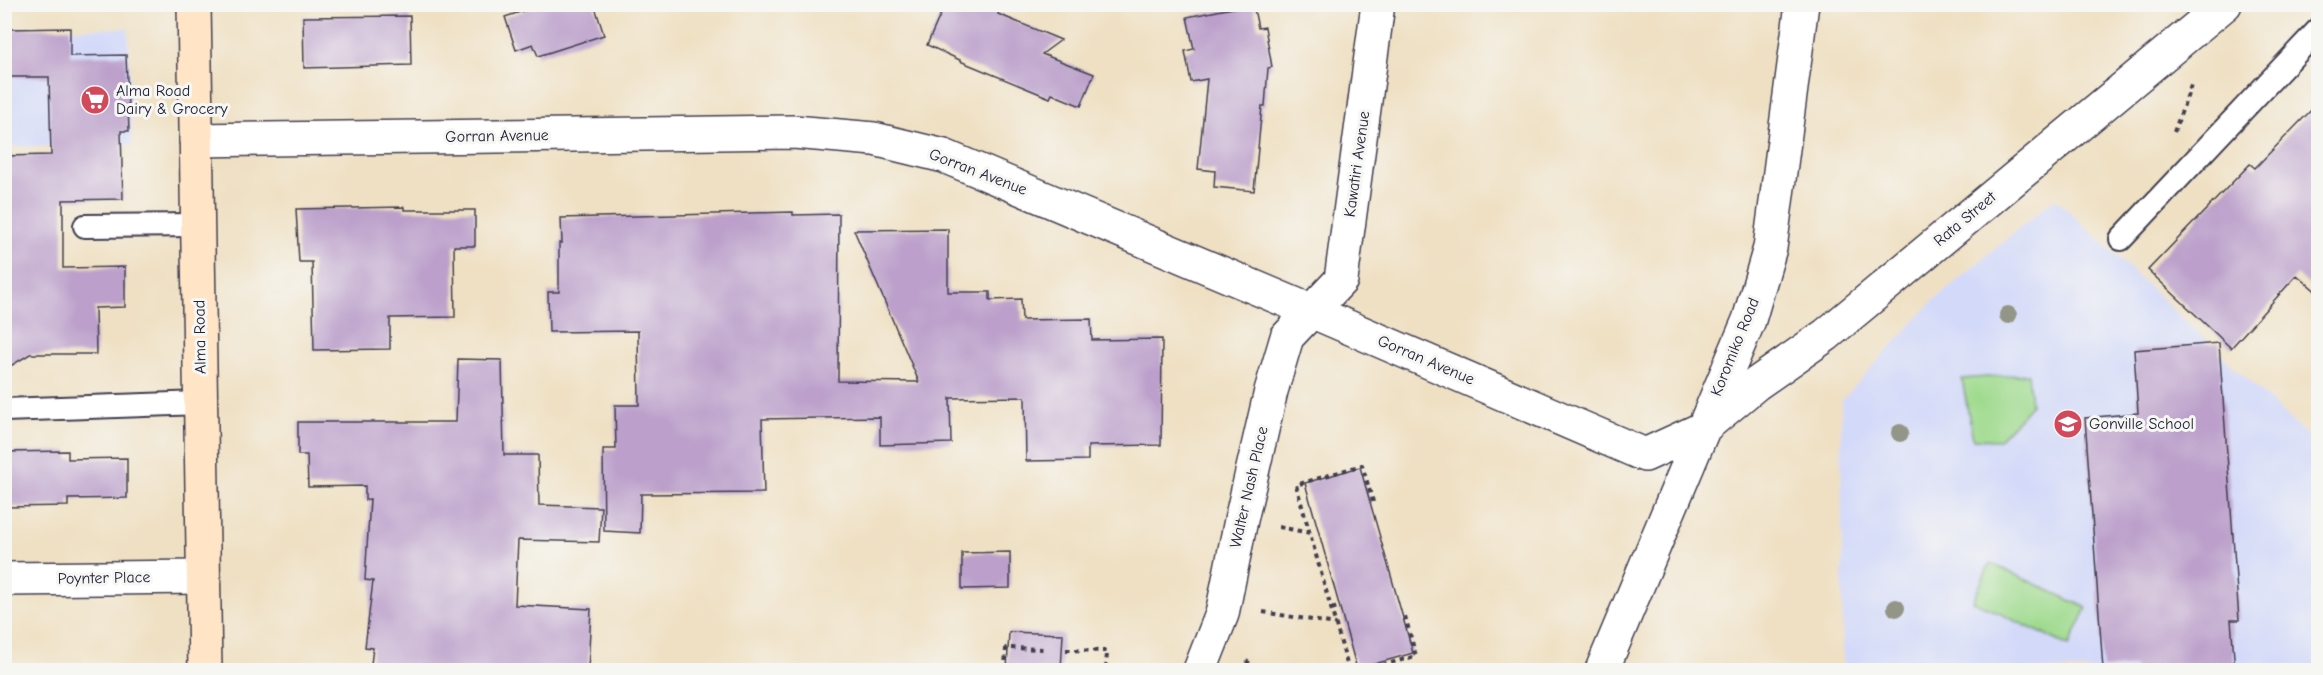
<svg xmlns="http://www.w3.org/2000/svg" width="2323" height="675" viewBox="0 0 2323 675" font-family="'Comic Neue',sans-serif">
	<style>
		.built { fill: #d3d9f9 }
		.green { fill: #9fda8e; stroke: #607e64; stroke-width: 1.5 }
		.building { fill: #bca0cb }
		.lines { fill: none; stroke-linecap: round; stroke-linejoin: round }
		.lane-casing { stroke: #413e4f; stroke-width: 26 }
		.street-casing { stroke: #413e4f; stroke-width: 36 }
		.secondary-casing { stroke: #413e4f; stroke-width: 36 }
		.path { stroke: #413e4f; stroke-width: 4; stroke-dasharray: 4.5 4.5; stroke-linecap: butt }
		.lane { stroke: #fff; stroke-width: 22 }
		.street { stroke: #fff; stroke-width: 33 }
		.secondary { stroke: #ffe4c6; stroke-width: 33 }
		.tree { fill: #939686 }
		.labels { text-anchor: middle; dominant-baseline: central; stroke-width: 6; stroke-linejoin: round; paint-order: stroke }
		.poi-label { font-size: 16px; fill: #22223b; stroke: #f6f6f2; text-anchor: start }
		.street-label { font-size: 16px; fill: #22223b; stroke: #f6f6f2 }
	</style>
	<rect width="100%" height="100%" fill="#f6f6f2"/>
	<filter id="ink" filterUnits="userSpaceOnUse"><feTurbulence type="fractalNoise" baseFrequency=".0167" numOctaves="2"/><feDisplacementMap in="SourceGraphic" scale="12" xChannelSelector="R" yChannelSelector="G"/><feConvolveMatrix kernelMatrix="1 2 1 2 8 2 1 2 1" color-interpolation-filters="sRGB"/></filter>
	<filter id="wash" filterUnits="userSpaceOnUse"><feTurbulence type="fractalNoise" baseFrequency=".008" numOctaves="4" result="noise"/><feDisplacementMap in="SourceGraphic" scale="24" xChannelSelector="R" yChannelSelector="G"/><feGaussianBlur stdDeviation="1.35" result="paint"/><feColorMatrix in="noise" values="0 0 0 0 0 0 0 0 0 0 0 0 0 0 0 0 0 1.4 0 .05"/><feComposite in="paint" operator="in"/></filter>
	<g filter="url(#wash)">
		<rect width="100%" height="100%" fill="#efe0c3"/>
		<!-- built -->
		<path class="built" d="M128,28L132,145L5,147L4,30Z
			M2055,198L2318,446V670H1843L1841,401L1934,300Z"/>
		<!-- green -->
		<path class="green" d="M2028,374L2031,405L1999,440L1973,439L1962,379Z
			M1990,563L2087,608L2069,646L1973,601Z"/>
		<g id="blocks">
			<!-- building -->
			<path class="building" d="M544,4H594L604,35L538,56L533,44L516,50L505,17Z
				M945,4H1002L998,14L1061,40L1042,54L1094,74L1081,106L1052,94L1050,98L960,61H962L927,45Z
				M1253,4L1258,28L1265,27L1272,67L1268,68L1265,106H1262L1254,191L1214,187L1215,171L1198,169L1207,79L1191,82L1185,51L1194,49L1187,17Z
				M410,16L411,65L304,68L303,17Z
				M70,28V56L126,55L129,131H121L123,199L63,200V268L125,267V307L95,308L96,354H30L4,370V156L51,155L49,77H8V29Z
				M2319,102V294L2297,275L2231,348L2148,270L2250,164L2255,168Z
				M404,207V210H475V246H454L455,317L390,318V349L314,350L312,262H299L296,209Z
				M793,212V215L839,214L838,381L919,382L854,230L948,229V292H990V300L1021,299L1022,320L1091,319L1092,340L1162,339L1161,445L1088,446V460L1026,461L1025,397L950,398L951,443L880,445V417L762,419L764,493L641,494L640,533L604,531L603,449H616L615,405H639L638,331L549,332L548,292H559V243H562L561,218Z
				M2219,343L2239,620H2231L2235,670H2135V666L2103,669L2085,418L2138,413L2134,350Z
				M458,359L502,360L504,455H538L539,505L601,507L599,542L518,540L515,605L591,609L588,670H385V666L371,664L373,648L365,647L373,581L365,580L370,499L365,500V486L308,487L307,455H298V422H456Z
				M68,451V459L127,458V498L68,499V506L4,507V452Z
				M1360,467L1413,653L1357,669L1305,483Z
				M1010,552V588L962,589V553Z
				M1009,632L1063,634L1061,670H1007Z"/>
		</g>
	</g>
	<g filter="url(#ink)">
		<use href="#blocks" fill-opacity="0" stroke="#413e4f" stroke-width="1.5"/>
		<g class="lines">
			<!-- lane casing -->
			<g class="lane-casing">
				<path id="lane" d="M85,226L198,225
					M2121,239L2318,30
					M4,410L201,403"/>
			</g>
			<!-- street casing -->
			<g class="street-casing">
				<path id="street" d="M196,140L794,132L874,139L944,156L1311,311L1645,455L1702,429L1756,384L1826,335L2225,4
					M4,579L203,577
					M1200,670L1222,614L1241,520L1271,391L1287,337L1341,280L1378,4
					M1602,670L1749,320L1770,248L1802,4"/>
			</g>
			<!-- secondary casing -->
			<g class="secondary-casing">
				<path id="secondary" d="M194,4L205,670"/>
			</g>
			<!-- path -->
			<path class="path" d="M2174,132L2192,83
				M1279,527L1310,533
				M1332,609L1340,606
				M1263,612L1336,624
				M1066,650L1107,651L1106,670
				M1246,661L1260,670
				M1005,670L1006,648L1047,649
				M1352,670L1347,664L1296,485L1362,465L1374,505
				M1365,670L1416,656L1405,616"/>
			<!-- lane -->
			<use href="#lane" class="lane"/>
			<!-- street -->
			<use href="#street" class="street"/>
			<!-- secondary -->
			<use href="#secondary" class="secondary"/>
		</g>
		<!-- trees -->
		<g class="tree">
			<circle cx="2008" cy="315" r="9"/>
			<circle cx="1900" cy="433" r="9"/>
			<circle cx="1896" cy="608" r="9"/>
		</g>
	</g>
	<!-- icons -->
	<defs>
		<g id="supermarket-disc" transform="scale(1.5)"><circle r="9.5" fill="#d1495b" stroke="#f6f6f2"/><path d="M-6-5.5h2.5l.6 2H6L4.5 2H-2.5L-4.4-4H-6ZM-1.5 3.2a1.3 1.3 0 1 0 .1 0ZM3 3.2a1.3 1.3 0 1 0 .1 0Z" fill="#fff"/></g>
		<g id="school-disc" transform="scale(1.5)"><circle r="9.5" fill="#d1495b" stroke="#f6f6f2"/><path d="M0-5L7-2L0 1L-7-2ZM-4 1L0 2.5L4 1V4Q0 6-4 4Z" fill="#fff"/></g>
	</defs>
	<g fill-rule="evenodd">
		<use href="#supermarket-disc" x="95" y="100"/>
		<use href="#school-disc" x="2068" y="424"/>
	</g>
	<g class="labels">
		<!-- poi labels -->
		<g class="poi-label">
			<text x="116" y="91">Alma Road<tspan x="116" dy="18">Dairy &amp; Grocery</tspan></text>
			<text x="2089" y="424">Gonville School</text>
		</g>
		<!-- street labels -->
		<g class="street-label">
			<text transform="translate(497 136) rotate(-1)">Gorran Avenue</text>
			<text transform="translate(1357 164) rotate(-82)">Kawatiri Avenue</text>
			<text transform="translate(978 172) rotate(21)">Gorran Avenue</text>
			<text transform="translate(1965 219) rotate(-40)">Rata Street</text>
			<text transform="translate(200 337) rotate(-91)">Alma Road</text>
			<text transform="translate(1735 347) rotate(-68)">Koromiko Road</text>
			<text transform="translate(1426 360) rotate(23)">Gorran Avenue</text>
			<text transform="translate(1249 487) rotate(-77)">Walter Nash Place</text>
			<text transform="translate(104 578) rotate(-1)">Poynter Place</text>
		</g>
	</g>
	<!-- margin -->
	<rect width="2323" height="675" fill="none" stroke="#f6f6f2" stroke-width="24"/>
</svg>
